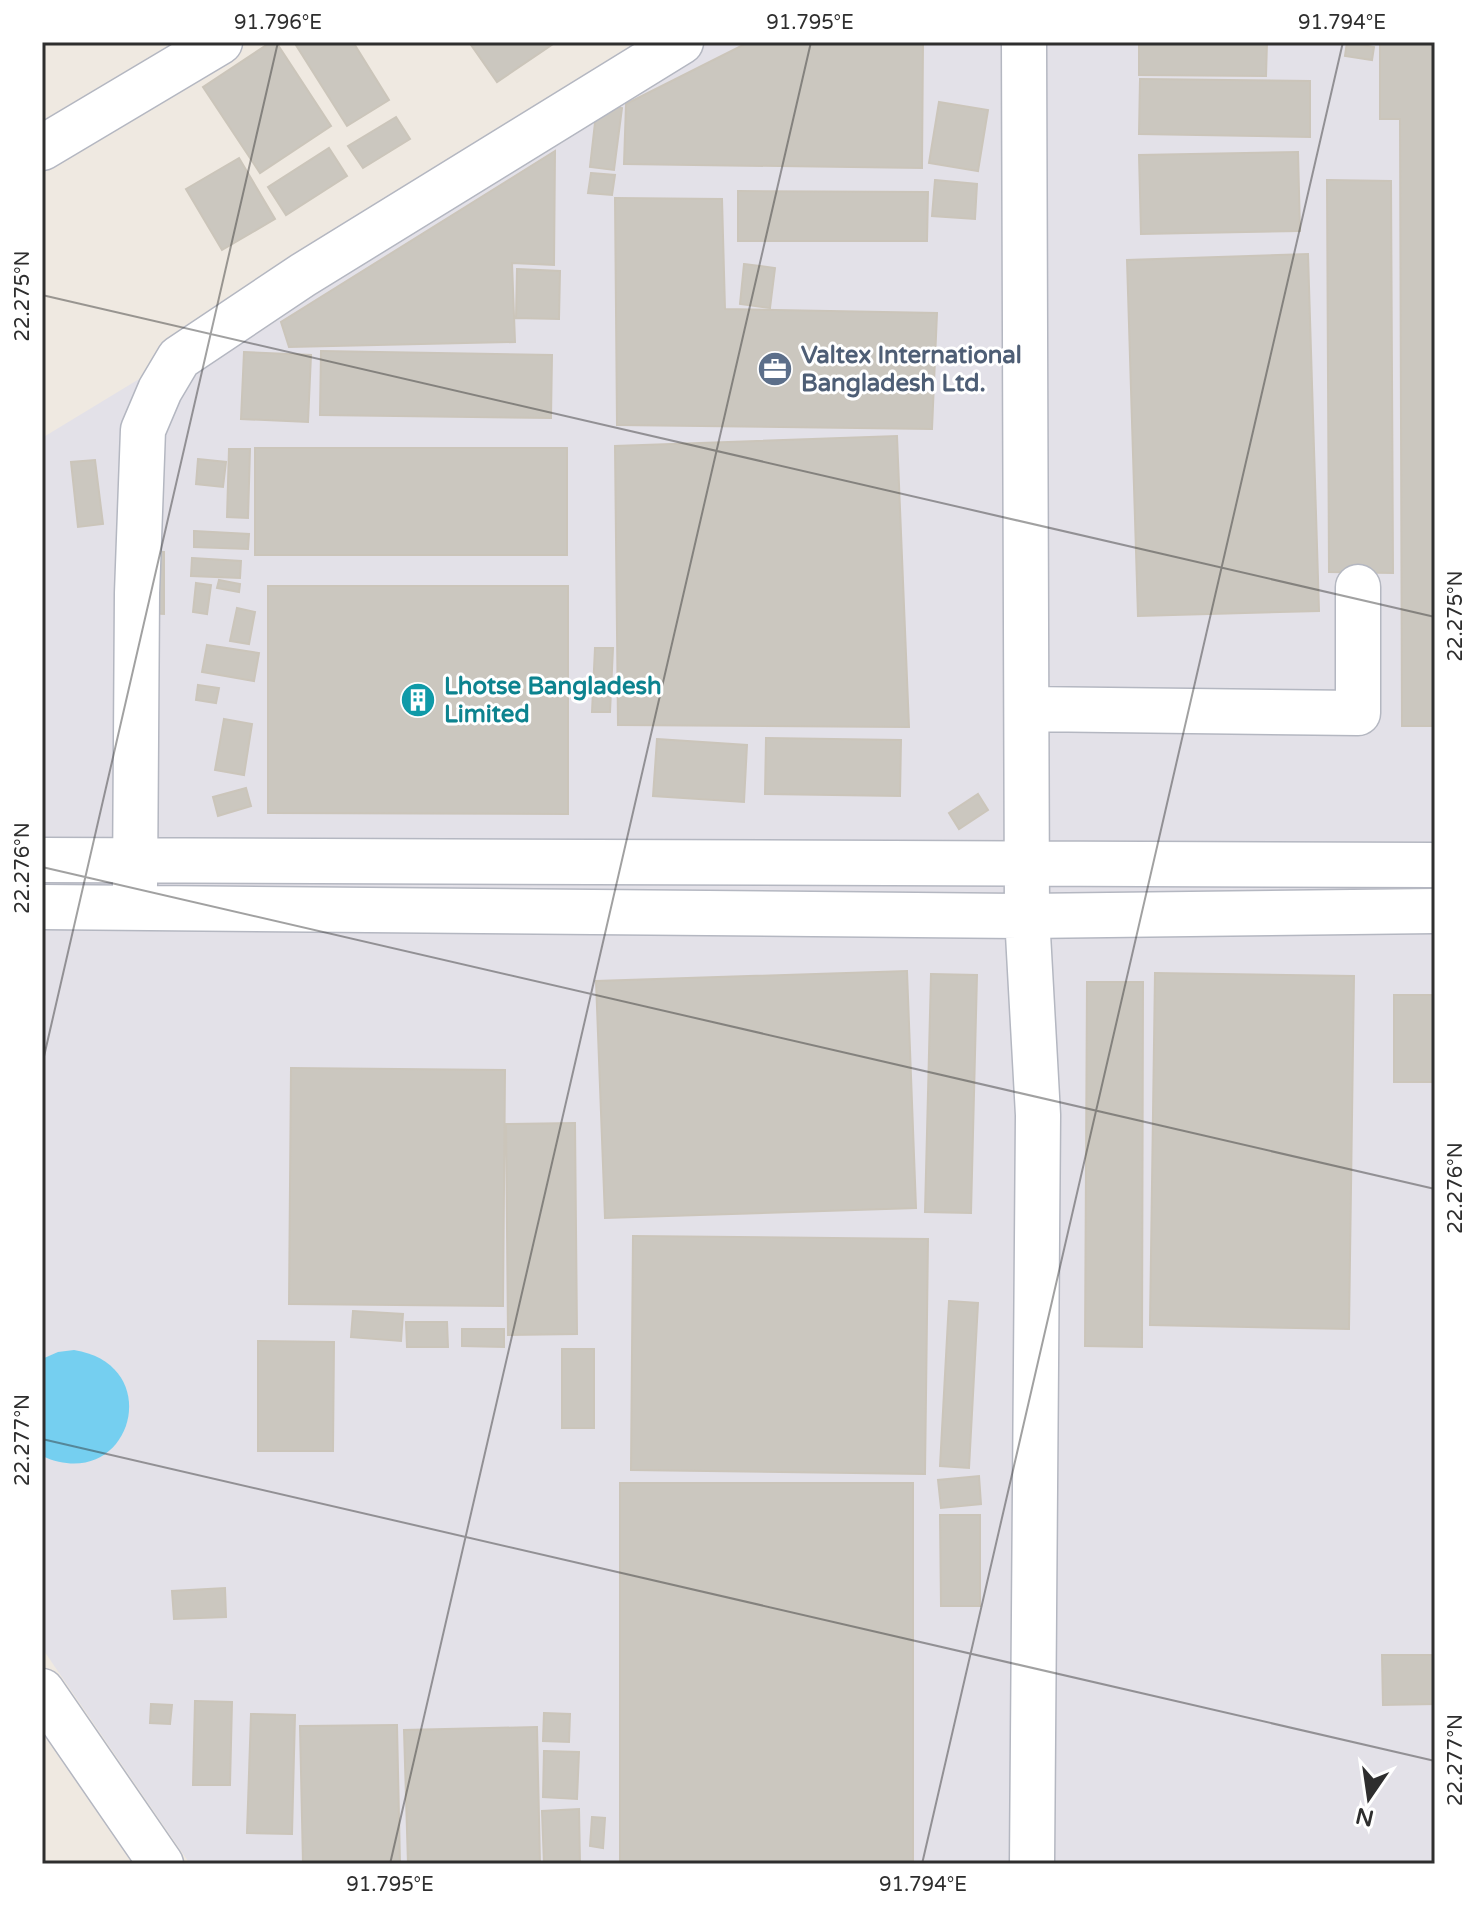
<svg xmlns="http://www.w3.org/2000/svg" width="1477" height="1906" viewBox="0 0 1477 1906" font-family="'Varela Round',sans-serif">
	<style>
		.industrial { fill: #e3e1e8 }
		.water { fill: #75cff0 }
		.building { fill: #cbc7bf; stroke: #cbc5ba; stroke-width: 2 }
		.lines { fill: none; stroke-linecap: round; stroke-linejoin: round }
		.minor-casing { stroke: #b4b7c1; stroke-width: 47 }
		.minor { stroke: #fff; stroke-width: 44 }
		.ticks { fill: none; stroke: #2e2e2e; stroke-width: 2; stroke-opacity: 0.45 }
		.labels { text-anchor: middle; dominant-baseline: central; stroke-width: 6; stroke-linejoin: round; paint-order: stroke }
		.service-label { font-size: 24px; font-weight: bold; fill: #4e5e75; stroke: #fff; text-anchor: start }
		.culture-label { font-size: 24px; font-weight: bold; fill: #0d838f; stroke: #fff; text-anchor: start }
		.neatline { fill: none; stroke: #2e2e2e; stroke-width: 3 }
		.ticks-label { font-size: 20px; text-anchor: middle; fill: #2e2e2e }
	</style>
	<rect width="100%" height="100%" fill="#efe9e1"/>
	<!-- industrial -->
	<path class="industrial" d="M694,42H1435V1864H190L42,1648V438Z"/>
	<!-- water -->
	<path class="water" d="M74,1350C169,1365 130,1496 42,1456V1359L58,1352Z"/>
	<!-- building -->
	<path class="building" d="M271,42H276L331,126L260,173L203,87Z
		M294,42H353L389,100L347,126Z
		M469,42H556L497,82Z
		M749,42H923L922,168L624,164L626,104Z
		M1139,42H1267L1266,76L1139,75Z
		M1347,42L1374,47L1372,60L1345,56Z
		M1380,42H1435V726H1402L1400,119H1380Z
		M1140,79L1310,81V137L1139,134Z
		M939,102L988,110L978,171L929,163Z
		M597,105L622,108L614,170L590,167Z
		M396,117L410,139L363,168L348,146Z
		M329,148L347,176L286,215L268,187Z
		M555,151L554,265L512,263L515,342L289,347L281,322Z
		M1298,152L1300,231L1141,234L1139,155Z
		M239,158L275,219L222,250L186,189Z
		M591,173L615,175L612,195L588,193Z
		M935,180L977,184L975,219L932,216Z
		M1327,180L1391,181L1393,573L1329,572Z
		M738,191L928,192L927,241H738Z
		M615,198L722,199L725,309L937,313L932,429L617,425Z
		M1308,254L1319,611L1138,616L1127,260Z
		M744,264L775,268L770,308L740,304Z
		M517,269L560,271L559,319L516,318Z
		M321,351L552,355L551,418L320,415Z
		M244,352L311,355L308,422L241,419Z
		M897,436L909,727L618,725L615,446Z
		M255,448H567V555H255Z
		M229,449H250L248,518L227,517Z
		M198,459L226,462L223,487L196,484Z
		M95,460L103,524L78,527L71,462Z
		M194,531L249,534L248,549L194,547Z
		M148,552H164V614L147,613Z
		M192,558L241,561L240,578L191,576Z
		M219,580L240,584L239,592L217,588Z
		M196,583L211,585L207,614L193,612Z
		M268,586H568V814L268,813Z
		M237,608L255,612L249,644L230,641Z
		M207,645L259,653L254,681L202,672Z
		M595,648H613L610,712H592Z
		M198,685L219,688L216,703L196,700Z
		M224,719L252,724L244,775L215,770Z
		M766,738L901,740L900,796L765,794Z
		M657,739L747,745L744,802L653,796Z
		M246,788L251,806L218,816L213,797Z
		M978,794L988,810L959,829L949,813Z
		M907,971L916,1208L605,1218L596,981Z
		M1155,973L1354,976L1349,1329L1150,1325Z
		M931,974L977,975L971,1213L925,1212Z
		M1087,982H1143L1142,1347L1085,1346Z
		M1394,995H1435V1082H1394Z
		M291,1068L505,1070L503,1306L289,1304Z
		M575,1123L577,1334L508,1335L506,1124Z
		M633,1236L928,1239L925,1474L631,1470Z
		M949,1301L978,1303L969,1468L940,1466Z
		M353,1311L403,1314L401,1341L351,1337Z
		M406,1322H447L448,1347H407Z
		M462,1329H504V1347L462,1346Z
		M258,1341L334,1342L333,1451H258Z
		M562,1349H594V1428H562Z
		M979,1476L981,1504L941,1508L938,1480Z
		M620,1483H913V1864H620Z
		M940,1515H980V1606H941Z
		M225,1588L226,1617L174,1619L172,1591Z
		M1382,1655H1435V1704L1383,1705Z
		M195,1701L232,1702L230,1785H193Z
		M151,1704L172,1705L170,1724L150,1723Z
		M544,1713L570,1714L569,1742L543,1741Z
		M251,1714L295,1715L292,1834L247,1833Z
		M397,1725L400,1864H303L300,1726Z
		M537,1727L540,1864H408L404,1730Z
		M544,1751L579,1752L577,1799L543,1797Z
		M579,1809L580,1864H544L542,1811Z
		M592,1817L605,1818L603,1848L590,1846Z"/>
	<g class="lines">
		<!-- minor casing -->
		<g class="minor-casing">
			<path id="minor" d="M1024,42L1027,916L1038,1115L1032,1864
				M42,148L220,42
				M1028,709L1358,713V587
				M42,860L1435,865
				M135,885L137,593L143,430L160,390L179,358L303,275L681,42
				M42,907L1027,916L1435,911
				M42,1691L161,1864"/>
		</g>
		<!-- minor -->
		<use href="#minor" class="minor"/>
	</g>
	<!-- ticks -->
	<path class="ticks" d="M1423,42L1435,45M42,295L1435,617M42,867L1435,1189M42,1065L278,42M42,1439L1435,1761M390,1864L811,42M922,1864L1343,42"/>
	<!-- icons -->
	<defs>
		<g id="office-disc" transform="scale(1.8)"><circle r="9.5" fill="#5c6f8a" stroke="#fff"/><path d="M-6-3h4V-5.5h4V-3h4V5H-6ZM-1-4.5V-3h2v-1.5ZM-6 0V1H6V0Z" fill="#fff"/></g>
		<g id="building-disc" transform="scale(1.8)"><circle r="9.5" fill="#0f9aa8" stroke="#fff"/><path d="M-4-6H4V6H1V3H-1V6H-4ZM-2.5-4.3h1.7v1.8h-1.7ZM.8-4.3h1.7v1.8H.8ZM-2.5-1h1.7V.8h-1.7ZM.8-1h1.7V.8H.8Z" fill="#fff"/></g>
	</defs>
	<g fill-rule="evenodd">
		<use href="#office-disc" x="775" y="369"/>
		<use href="#building-disc" x="418" y="700"/>
	</g>
	<g class="labels">
		<!-- service labels -->
		<g class="service-label">
			<text x="801" y="355">Valtex International<tspan x="801" dy="28">Bangladesh Ltd.</tspan></text>
		</g>
		<!-- culture labels -->
		<g class="culture-label">
			<text x="444" y="686">Lhotse Bangladesh<tspan x="444" dy="28">Limited</tspan></text>
		</g>
	</g>
	<!-- border -->
	<rect width="1477" height="1906" fill="none" stroke="#ffffff" stroke-width="88"/>
	<!-- north arrow -->
	<g transform="translate(1369 1798) rotate(193)" stroke="#ffffff" stroke-width="6" paint-order="stroke">
	<path d="M0-6L14 30L0 20L-14 30Z" fill="#2e2e2e"/>
	<text y="-12" font-size="22" font-weight="bold" text-anchor="middle" fill="#2e2e2e">N</text>
	</g>
	<rect x="44" y="44" width="1389" height="1818" class="neatline"/>
	<g class="ticks-label">
		<text x="278" y="29">91.796°E</text>
		<text x="810" y="29">91.795°E</text>
		<text x="1342" y="29">91.794°E</text>
		<text transform="translate(22 296) rotate(-90)" y="7">22.275°N</text>
		<text transform="translate(1455 616) rotate(-90)" y="7">22.275°N</text>
		<text transform="translate(22 868) rotate(-90)" y="7">22.276°N</text>
		<text transform="translate(1455 1188) rotate(-90)" y="7">22.276°N</text>
		<text transform="translate(22 1440) rotate(-90)" y="7">22.277°N</text>
		<text transform="translate(1455 1760) rotate(-90)" y="7">22.277°N</text>
		<text x="390" y="1891">91.795°E</text>
		<text x="923" y="1891">91.794°E</text>
	</g>
</svg>
